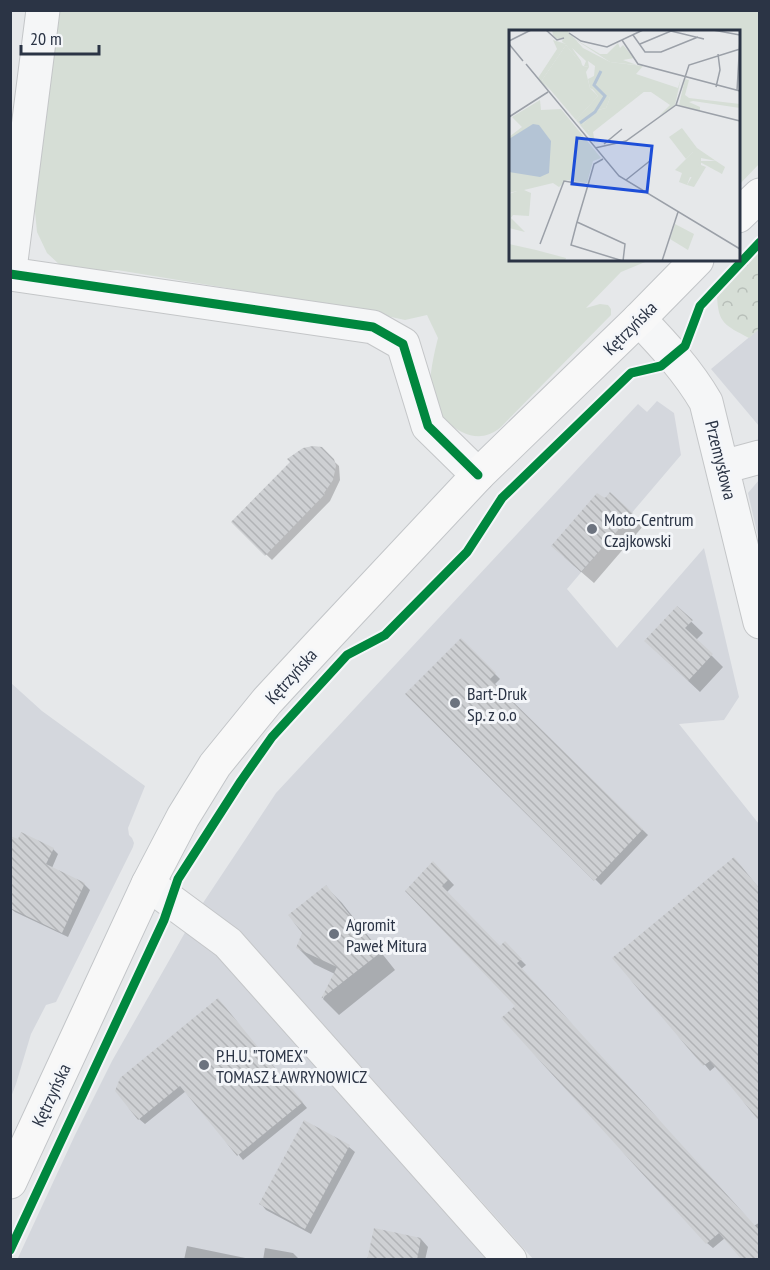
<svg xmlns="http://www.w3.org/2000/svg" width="770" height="1270" viewBox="0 0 770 1270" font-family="'PT Sans Narrow',sans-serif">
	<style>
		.built { fill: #d4d7dd }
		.green { fill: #d6ded6 }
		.forest { fill: url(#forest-crowns) }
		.shadow { fill: #0003 }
		.building { fill: url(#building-back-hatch) }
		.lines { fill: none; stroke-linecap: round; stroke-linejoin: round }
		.minor-casing { stroke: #c4c6c8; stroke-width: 35 }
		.major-casing { stroke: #c2c5c8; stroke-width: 35 }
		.minor { stroke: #f5f6f7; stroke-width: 33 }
		.major { stroke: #f8f8f8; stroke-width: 33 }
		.cycleway-casing { stroke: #f4f6f9; stroke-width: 13 }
		.cycleway { stroke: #00873e; stroke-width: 9 }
		.poi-dot { fill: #6c737f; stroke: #f4f6f9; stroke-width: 2 }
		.labels { text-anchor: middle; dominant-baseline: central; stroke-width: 6; stroke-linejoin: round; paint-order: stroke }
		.street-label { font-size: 18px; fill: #2b3445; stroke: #f4f6f9 }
		.poi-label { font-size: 18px; fill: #2b3445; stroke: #f4f6f9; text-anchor: start }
		.inset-river { fill: none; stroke: #b4c4d5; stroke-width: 3 }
		.inset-road { fill: none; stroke: #9ba0a8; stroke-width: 1.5 }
		.view { fill: #1d4ed8; fill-opacity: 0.15; stroke: #1d4ed8; stroke-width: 3 }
		.inset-edge { fill: none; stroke: #2b3445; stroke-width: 3 }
	</style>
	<defs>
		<pattern id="forest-crowns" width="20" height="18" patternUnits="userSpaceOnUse" patternTransform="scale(1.5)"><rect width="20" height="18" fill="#d6ded6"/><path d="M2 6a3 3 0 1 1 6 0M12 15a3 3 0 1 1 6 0" fill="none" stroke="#b8bfb9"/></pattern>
		<pattern id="building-back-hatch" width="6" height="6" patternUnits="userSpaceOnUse" patternTransform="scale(1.5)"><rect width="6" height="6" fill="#ced0d3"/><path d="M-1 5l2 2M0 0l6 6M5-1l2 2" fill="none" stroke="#b1b3b6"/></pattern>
	</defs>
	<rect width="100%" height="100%" fill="#e6e8ea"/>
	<!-- built -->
	<path class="built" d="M759,329V426L711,369Z
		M657,401L674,413L681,455L567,589L617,648L704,548L739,697L724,720L679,724L759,824V1259H533L239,930L201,906L276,793L638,404L647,412Z
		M759,480V541L748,493Z
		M11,683L42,711L145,786L128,828L129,835L132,838L134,843L133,847L56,1002L46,1005L31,1034L16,1084L11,1097Z
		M187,929L225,959L489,1260H17L75,1135L112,1061Z"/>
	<!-- green -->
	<path class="green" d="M54,11H759V164L739,185L738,32H511V260H650L621,272L586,308L600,304L608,305L611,309V315L501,427C482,443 464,436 447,422C442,417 434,410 432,404C426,390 434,353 438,338L427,315L405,320L355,309L117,270L76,273L61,266L47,253L37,232L34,201Z"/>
	<!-- forest -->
	<path class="forest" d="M759,251V329L749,338C725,325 718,324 717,295Z"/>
	<!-- shadow -->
	<path class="shadow" d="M321,449L339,466L340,480L330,501L272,560L233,522Z
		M610,494L644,525L594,583L564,557Z
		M677,608L703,633L696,640L723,667L700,692L658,653Z
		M461,640L500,679L494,685L648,835L601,885L407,694Z
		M53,849L58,854L52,868L84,884L90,890L68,937L15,912L10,908Z
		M739,865L760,889V1119L716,1066L710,1071L705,1065L615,959Z
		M438,868L454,885L446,893L500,948L505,944L526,965L521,969L754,1226L760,1222V1260H744L725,1238L713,1248L707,1243L517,1006L407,891Z
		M326,887L342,903L395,970L339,1015L323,999L335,974L314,964L297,947Z
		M223,1006L307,1108L243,1160L186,1091L145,1124L139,1119Z
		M305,1122L349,1147L355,1152L311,1234L266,1210L261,1204Z
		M421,1239L428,1247L425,1260H369Z
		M187,1246L255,1260H184Z
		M265,1248L293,1253L298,1258L263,1260Z"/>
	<!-- building -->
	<path class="building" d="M313,446L322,447L334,459L336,466L333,480L324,493L325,494L265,556L231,522L290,462L287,459L303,448Z
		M610,492L633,513L581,572L551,546L597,493L605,498Z
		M677,606L693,620L685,628L713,654L688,681L644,641Z
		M461,638L496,673L490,679L643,829L594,881L405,694Z
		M21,832L54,848L46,864L85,883L62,933L10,908V836L18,839Z
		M734,857L759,888V1121L710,1061L703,1066L612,958Z
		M433,861L449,879L442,886L500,946L505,941L522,959L517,963L759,1230V1260H742L719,1233L706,1244L501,1018L515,1006L405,891Z
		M326,885L380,953L321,999L337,967L296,948L302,933L288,915Z
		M218,998L303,1102L237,1156L180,1086L138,1120L115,1091L120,1078Z
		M304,1120L350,1145L305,1229L259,1204Z
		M374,1228L421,1238L417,1260H367Z"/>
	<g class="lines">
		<!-- minor casing -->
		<g class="minor-casing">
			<path id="minor" d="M10,269L43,10
				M10,274L373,327L403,344L428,426L478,475
				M639,319C664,345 688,371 706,402L760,622
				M723,467L760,457
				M148,884L228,943L510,1260"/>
		</g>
		<!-- major casing -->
		<g class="major-casing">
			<path id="major" d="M738,216L760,195
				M10,1182L148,884L183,817L215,765L267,701L316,648L478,475L639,319L697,260"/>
		</g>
		<!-- minor -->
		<use href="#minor" class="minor"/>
		<!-- major -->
		<use href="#major" class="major"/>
		<!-- cycleway casing -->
		<g class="cycleway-casing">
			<path id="cycleway" d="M10,274L373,327L403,344L428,426L478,475
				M10,1250L164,920L178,879L241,781L272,737L347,655L385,635L467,552L502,498L631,373L661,366L685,346L700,306L760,242"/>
		</g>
		<!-- cycleway -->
		<use href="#cycleway" class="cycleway"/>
	</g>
	<!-- markers -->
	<g class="poi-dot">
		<circle cx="592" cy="529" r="6"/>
		<circle cx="455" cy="703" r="6"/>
		<circle cx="334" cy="934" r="6"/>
		<circle cx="204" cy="1065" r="6"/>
	</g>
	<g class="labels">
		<!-- street labels -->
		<g class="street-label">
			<text transform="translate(630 328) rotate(-45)">Kętrzyńska</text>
			<text transform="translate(721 460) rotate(76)">Przemysłowa</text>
			<text transform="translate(291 676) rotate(-48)">Kętrzyńska</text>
			<text transform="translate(51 1095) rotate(-65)">Kętrzyńska</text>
		</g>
		<!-- poi labels -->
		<g class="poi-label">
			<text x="604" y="519">Moto-Centrum<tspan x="604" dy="21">Czajkowski</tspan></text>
			<text x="467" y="693">Bart-Druk<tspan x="467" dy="21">Sp. z o.o</tspan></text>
			<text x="346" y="924">Agromit<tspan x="346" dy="21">Paweł Mitura</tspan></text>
			<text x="216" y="1055">P.H.U. "TOMEX"<tspan x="216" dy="21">TOMASZ ŁAWRYNOWICZ</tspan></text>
		</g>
	</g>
	<!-- overview -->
	<g transform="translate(509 30)">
		<rect width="231" height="231" fill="#e6e8ea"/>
		<path d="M38,0L44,5L43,0H58L74,18L101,32L134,36L127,44L169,58L172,48L166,75L163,78L150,86L161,75L142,62H128L81,101L77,99L74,94L89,80L97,78L101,68L81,58L79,49L85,46L86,36L79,31L80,37L75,36L77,31L63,18L72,31L73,35L57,15L33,50L41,60L32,52L29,48L48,19L44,10L57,14L53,12L54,8L48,9ZM176,49L180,50L176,65L180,68L231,74V78L184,71L180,72L191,77V81L170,75ZM31,70L32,80L52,79L92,128L84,131L78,153L58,150L50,157L44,153L15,160L22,163L20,186L4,185L2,188L16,202L0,198V164L8,161L0,163V107L13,97L3,87ZM173,98L188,118L207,131L192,128V135L197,137L185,157L178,155L188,138L184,122L177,129L160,107ZM166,194L185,204L179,220L161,209ZM0,214L27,220L57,228L56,231H0Z" fill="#d6ded6"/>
		<path d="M59,5L91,24H98L109,13L111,18L114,15L125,28L114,30L128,35L101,32ZM82,57L101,68L97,78L89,80L74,94L80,101L99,82L128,62L136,61L84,102L86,113L67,90L89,66ZM184,122L192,126L191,131H207L216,137L213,144L191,132L186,148L181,147L178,155L170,152L173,143L166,140Z" fill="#d6ded6"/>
		<path d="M57,15L74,36L80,37L77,42L81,58L89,66L67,90L33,50Z" fill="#d6ded6"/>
		<path d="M24,94L30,95L42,111L40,143L31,147L0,142V109Z" fill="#b4c4d5"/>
		<path class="inset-river" d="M71,93L86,82L96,66L85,55L92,41"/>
		<path class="inset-road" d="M37,0L48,10L55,8M204,0L231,5M60,3L72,11L98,17L134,0M124,5L136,22H152L189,7M113,10L129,34L231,61M0,11L22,0M0,14L14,31M131,14L162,1L195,9M17,34L110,146L231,219M207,57L211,40L209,24M228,61L231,9M167,75L180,35L231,19M167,75L231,91M0,87L39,62M95,114L113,99M86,118L117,111L167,75M117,150L142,130M68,192L116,214L114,231L62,215L68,192L79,155L85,134L94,129M31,214L55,151L79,155M153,231L169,182"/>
		<path class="view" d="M68,108L143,116L138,162L63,154Z"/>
		<rect width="231" height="231" class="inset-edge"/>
	</g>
	<!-- border -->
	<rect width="770" height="1270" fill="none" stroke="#2b3445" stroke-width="24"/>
	<!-- scale -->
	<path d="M21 45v9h78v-9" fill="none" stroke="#2b3445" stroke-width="3"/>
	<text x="30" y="45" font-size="18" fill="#2b3445" stroke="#f4f6f9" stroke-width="4.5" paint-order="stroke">20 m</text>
</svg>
